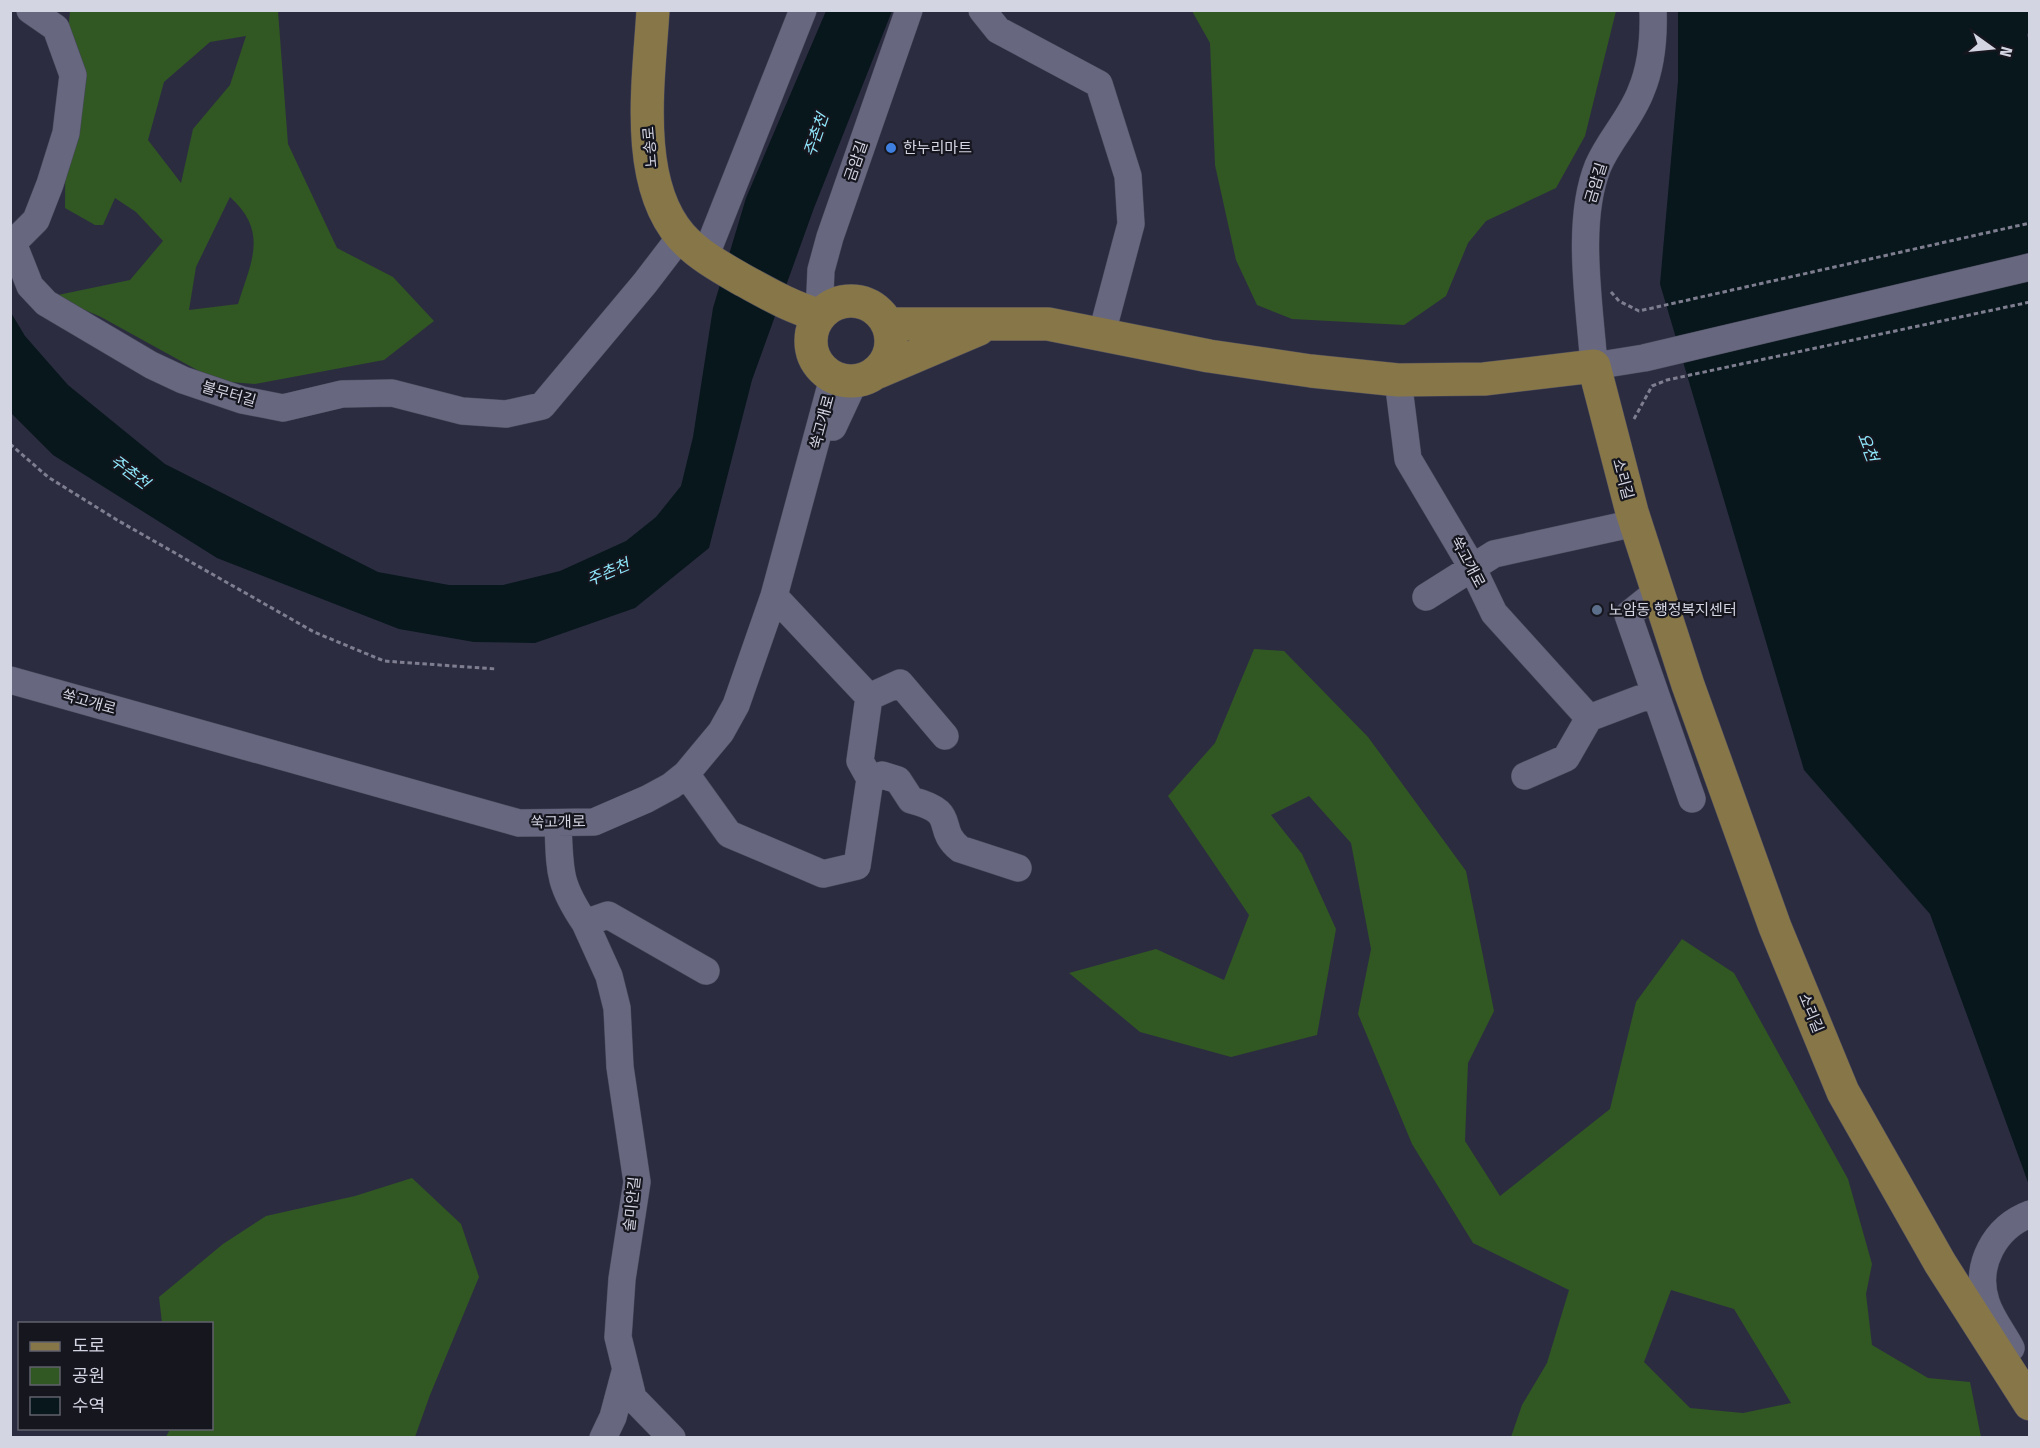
<svg xmlns="http://www.w3.org/2000/svg" width="2040" height="1448" viewBox="0 0 2040 1448" font-family="'Fira Sans Condensed','Noto Sans KR',sans-serif">
	<style>
		.green { fill: #315723; fill-rule: evenodd }
		.water { fill: #07171b }
		.lines { fill: none; stroke-linecap: round; stroke-linejoin: round }
		.minor-casing { stroke: #4a4a5c; stroke-width: 28 }
		.major-casing { stroke: #4a4a5c; stroke-width: 34 }
		.path { stroke: #7e7e90; stroke-width: 3; stroke-dasharray: 4.5 3; stroke-linecap: butt }
		.minor { stroke: #676880; stroke-width: 27 }
		.major { stroke: #877648; stroke-width: 33 }
		.shop-dot { fill: #3f7fe0; stroke: #16161f; stroke-width: 2 }
		.service-dot { fill: #5c6f8a; stroke: #16161f; stroke-width: 2 }
		.labels { text-anchor: middle; dominant-baseline: central; stroke-width: 4.5; stroke-linejoin: round; paint-order: stroke }
		.street-label { font-size: 15px; fill: #d4d5e3; stroke: #16161f }
		.poi-label { font-size: 15px; fill: #d4d5e3; stroke: #16161f; text-anchor: start }
		.water-label { font-size: 16px; font-style: italic; fill: #8fe7fb; stroke: #16161f }
	</style>
	<rect width="100%" height="100%" fill="#2c2c41"/>
	<!-- green -->
	<path class="green" d="M70,11H278L288,144L337,248L393,277L434,321L384,360L255,384L217,381L101,317L53,296L130,280L163,241L136,212L115,198L103,225H95L65,208L66,54ZM246,36L230,85L193,129L181,183L148,140L164,82L210,42ZM230,197C269,232 251,262 238,304L189,310L196,267Z
		M1192,11H1616L1585,136L1556,188L1486,221L1468,243L1446,296L1404,325L1292,319L1257,305L1236,260L1215,165L1210,43Z
		M1254,649L1284,651L1368,737L1466,871L1494,1011L1468,1063L1465,1141L1500,1196L1610,1109L1636,1002L1682,939L1734,973L1848,1179L1872,1264L1866,1294L1872,1345L1928,1378L1970,1382L1981,1437H1511L1522,1405L1547,1363L1569,1290L1473,1243L1412,1144L1358,1014L1371,949L1351,843L1309,796L1271,815L1302,854L1336,929L1317,1035L1231,1057L1140,1032L1069,973L1156,949L1224,980L1249,915L1168,796L1215,743ZM1671,1290L1734,1309L1791,1403L1743,1413L1690,1408L1644,1362Z
		M412,1178L461,1224L479,1277L430,1395L415,1437H166L170,1429L212,1428V1324L162,1323L159,1297L223,1244L266,1216L355,1196Z"/>
	<!-- water -->
	<path class="water" d="M826,11H892L814,208L752,380L709,548L635,608L535,643L474,642L399,629L217,558L53,455L11,413L10,311L25,336L68,385L165,464L378,572L449,585H503L560,571L626,541L656,517L681,486L693,437L713,308L746,198Z
		M1678,11H2029V31L2027,35L2030,44L2029,1185L1930,914L1804,770L1660,284L1678,81Z"/>
	<g class="lines">
		<!-- minor casing -->
		<g class="minor-casing">
			<path id="minor" d="M30,10L56,28L73,75L66,133L50,184L36,220L13,243L30,286L46,303L151,365L183,380L242,400L283,408L342,394L392,393L462,411L506,414L542,406L645,283L681,236
				M982,10L998,30L1099,84L1128,176L1131,224L1102,333
				M1653,10C1654,38 1652,65 1641,91C1631,118 1609,140 1598,166C1575,223 1590,306 1594,366L1644,358L2030,267
				M705,257L803,10
				M819,315L821,270L830,237L909,10
				M1398,380L1408,459L1472,567L1494,613L1589,718
				M833,427L854,382
				M1658,591L1628,615L1692,799
				M774,596L869,697L900,683L945,736
				M1426,597L1494,554L1635,523
				M10,680L519,823L594,822L647,799L671,786L686,774L721,732L736,705L774,596L833,378
				M686,774L729,834L823,874L857,866L870,779L860,761L869,697
				M1525,776L1566,758L1589,718L1655,693
				M870,779L882,775L898,780L911,800C961,813 933,827 960,849L1018,868
				M558,824C560,871 558,883 585,923L608,915L706,971
				M585,923L609,976L617,1008L620,1067L637,1182L622,1279L618,1337L633,1398L672,1438
				M2011,1348C2003,1333 1991,1318 1986,1302C1974,1265 1995,1227 2030,1214
				M603,1438L613,1417L625,1372"/>
		</g>
		<!-- major casing -->
		<g class="major-casing">
			<path id="major" d="M653,10C649,79 633,181 681,236C697,254 720,267 741,279C767,293 790,307 819,315
				M811 341a40 40 0 1 1 80 0a40 40 0 1 1-80 0Z
				M887,324H1048L1209,356L1311,371L1398,380L1484,379L1594,366L1632,512L1688,685L1775,927L1843,1092L1940,1263L2030,1404
				M878,372L979,329"/>
		</g>
		<!-- path -->
		<path class="path" d="M1611,292L1619,301L1639,311L2030,223
			M1634,419L1652,386L1667,380L2030,302
			M10,444L48,477L117,520L314,632L384,661L496,669"/>
		<!-- minor -->
		<use href="#minor" class="minor"/>
		<!-- major -->
		<use href="#major" class="major"/>
	</g>
	<!-- markers -->
	<circle class="shop-dot" cx="891" cy="148" r="6"/>
	<circle class="service-dot" cx="1597" cy="610" r="6"/>
	<g class="labels">
		<!-- street labels -->
		<g class="street-label">
			<text transform="translate(650 147) rotate(-95)">노송로</text>
			<text transform="translate(856 161) rotate(-71)">금암길</text>
			<text transform="translate(1596 183) rotate(-73)">금암길</text>
			<text transform="translate(229 394) rotate(16)">불무터길</text>
			<text transform="translate(822 422) rotate(-75)">쑥고개로</text>
			<text transform="translate(1623 479) rotate(75)">소리길</text>
			<text transform="translate(1468 562) rotate(62)">쑥고개로</text>
			<text transform="translate(89 702) rotate(16)">쑥고개로</text>
			<text transform="translate(558 822) rotate(-1)">쑥고개로</text>
			<text transform="translate(1811 1013) rotate(68)">소리길</text>
			<text transform="translate(632 1204) rotate(-84)">술미안길</text>
		</g>
		<!-- poi labels -->
		<g class="poi-label">
			<text x="903" y="148">한누리마트</text>
			<text x="1609" y="610">노암동 행정복지센터</text>
		</g>
		<!-- water labels -->
		<g class="water-label">
			<text transform="translate(816 135) rotate(-71)">주촌천</text>
			<text transform="translate(1868 447) rotate(69)">요천</text>
			<text transform="translate(130 472) rotate(37)">주촌천</text>
			<text transform="translate(608 572) rotate(-23)">주촌천</text>
		</g>
	</g>
	<!-- border -->
	<rect width="2040" height="1448" fill="none" stroke="#d4d5e3" stroke-width="24"/>
	<!-- legend -->
	<rect x="18" y="1322" width="195" height="108" fill="#16161f" stroke="#62626d" stroke-width="1.5"/>
	<rect x="30" y="1342" width="30" height="9" fill="#877648" stroke="#62626d" stroke-width="1.5"/>
	<text x="72" y="1352" font-size="18" fill="#d4d5e3">도로</text>
	<rect x="30" y="1367" width="30" height="18" fill="#315723" stroke="#62626d" stroke-width="1.5"/>
	<text x="72" y="1382" font-size="18" fill="#d4d5e3">공원</text>
	<rect x="30" y="1397" width="30" height="18" fill="#07171b" stroke="#62626d" stroke-width="1.5"/>
	<text x="72" y="1412" font-size="18" fill="#d4d5e3">수역</text>
	<!-- north arrow -->
	<g transform="translate(1992 48) rotate(105)" stroke="#16161f" stroke-width="4.5" paint-order="stroke">
	<path d="M0-4.5L10 22L0 15L-10 22Z" fill="#d4d5e3"/>
	<text y="-9" font-size="16" font-weight="bold" text-anchor="middle" fill="#d4d5e3">N</text>
	</g>
</svg>
